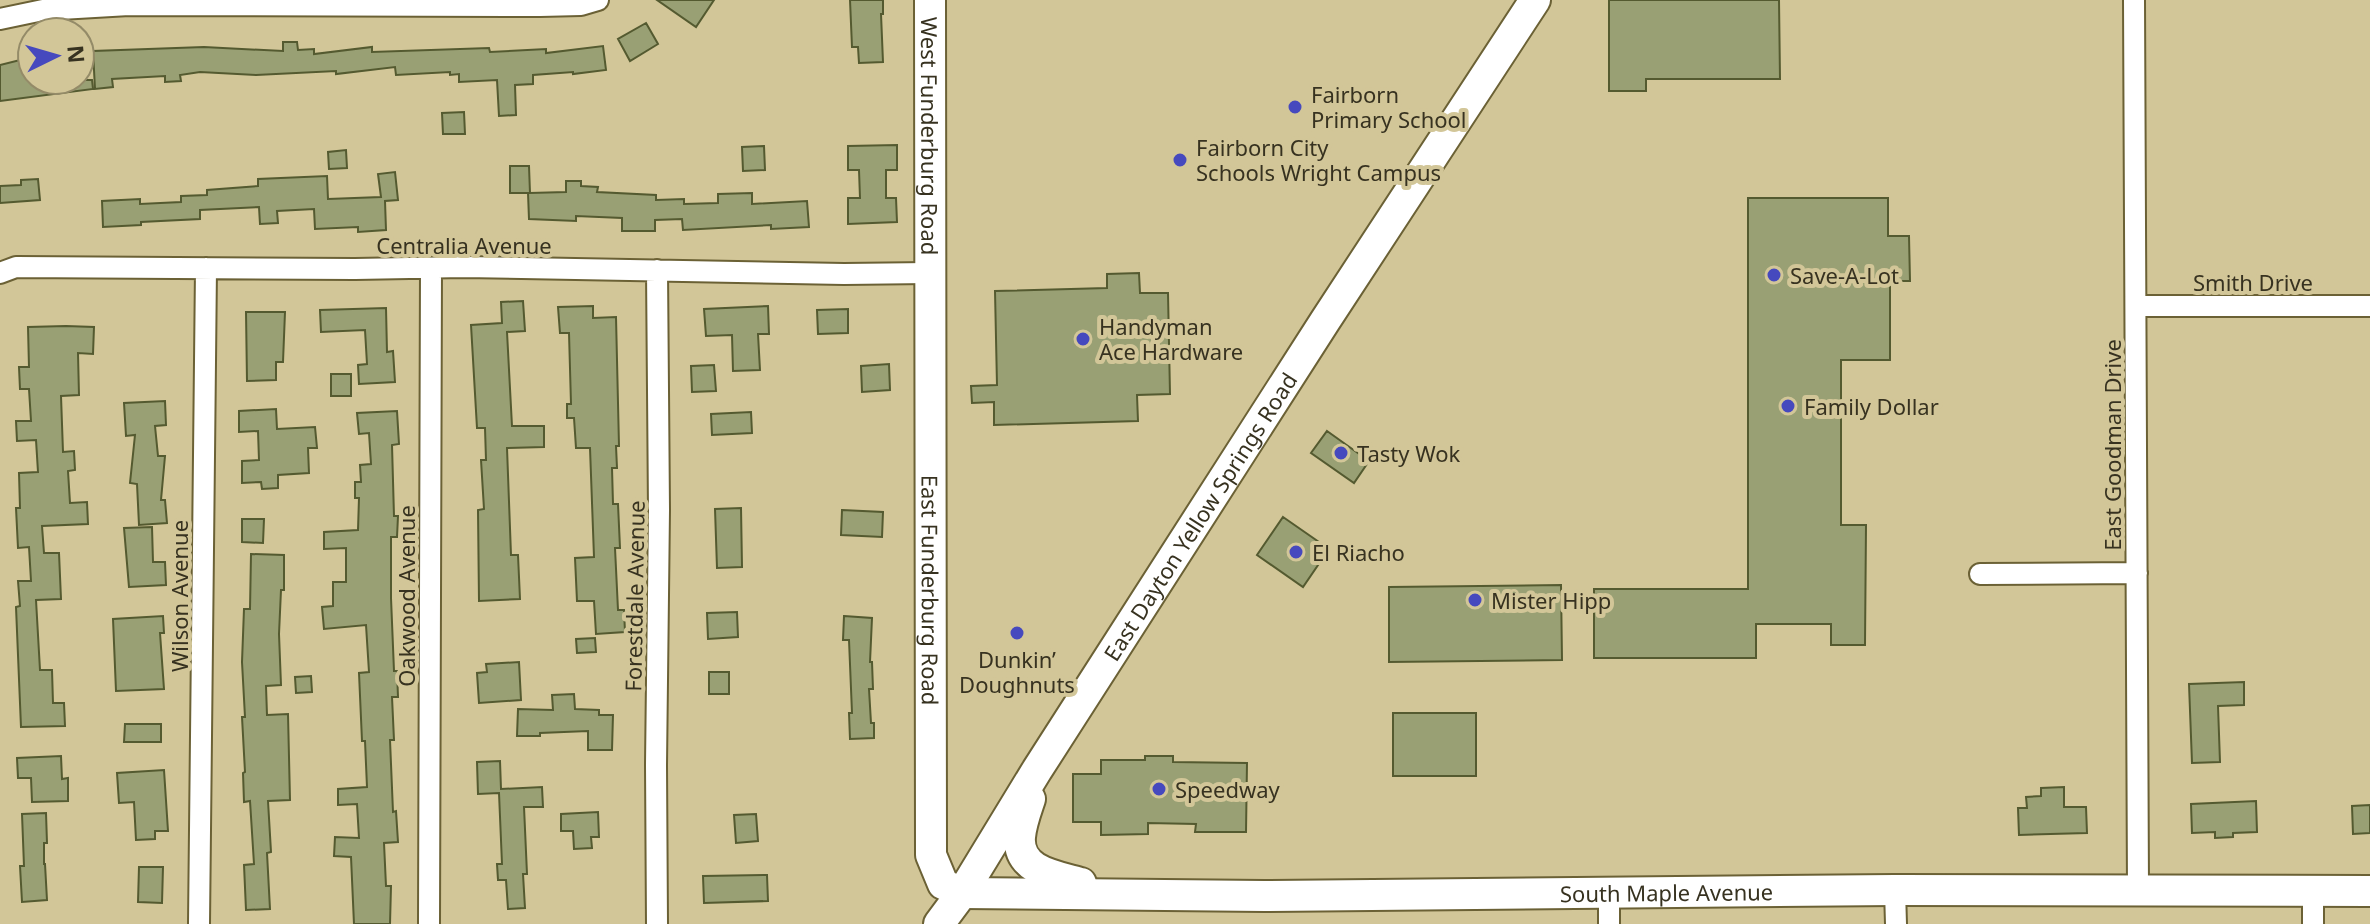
<svg xmlns="http://www.w3.org/2000/svg" width="2370" height="924" viewBox="0 0 2370 924" font-family="'Noto Sans',sans-serif">
	<style>
		.building { fill: #99a074; stroke: #545a30; stroke-width: 2 }
		.lines { fill: none; stroke-linecap: round; stroke-linejoin: round }
		.street-casing { stroke: #6b6135; stroke-width: 24 }
		.secondary-casing { stroke: #6b6135; stroke-width: 34 }
		.street { stroke: #fff; stroke-width: 20 }
		.secondary { stroke: #fff; stroke-width: 30 }
		.poi-dot { fill: #4649be; stroke: #d2c698; stroke-width: 3 }
		.labels { text-anchor: middle; dominant-baseline: central; stroke-width: 8; stroke-linejoin: round; paint-order: stroke }
		.poi-label { font-size: 22px; fill: #373220; stroke: #d2c698; text-anchor: start }
		.street-label { font-size: 22px; fill: #373220; stroke: #d2c698 }
	</style>
	<rect width="100%" height="100%" fill="#d2c698"/>
	<!-- building -->
	<path class="building" d="M657,0H714L696,27Z
		M850,0H883V14H881L883,62L859,63L858,47H852Z
		M1609,0H1779L1780,79H1646V91H1609Z
		M646,23L658,44L630,61L618,39Z
		M283,42H297L298,50L314,49V54L372,47V52L489,48L490,52L546,49V53L603,46L606,70L573,74V72L533,75V84L515,85L516,115L499,116L497,80L459,82V74L450,75V72L396,75L395,67L336,74V71L256,75L200,72L180,75L181,81L165,82V76L112,79L113,87L95,89L93,51L204,47L283,51Z
		M32,57V80H92L93,89L0,101V65Z
		M464,112L465,134H443L442,113Z
		M897,145V170H886V198H896L897,222L848,224V198H860L859,170H848V146Z
		M764,146L765,170L743,171L742,147Z
		M346,150L347,168L329,169L328,152Z
		M510,166H529L530,193L566,192V181H581V186L598,187L597,192L656,195V200L684,199V204L718,203V194L752,193V204L807,201L809,227L771,229V225L683,230L682,219L655,220V231H622V218L576,216V221L529,219L528,193H510Z
		M395,172L398,200L385,201L386,230L358,232V227L315,229L314,209L277,211L278,223L260,224L259,207L200,210V219L141,222V225L103,227L102,201L140,199V204L181,202V196L207,195V190L258,186V179L327,176L328,199L381,197L378,174Z
		M38,179L40,200L0,203V186L21,185V180Z
		M1748,198H1888V236H1909L1910,281H1890V360H1841V525H1866L1865,645H1831V624H1756V658H1594V589H1748Z
		M1139,273L1140,293H1168L1170,394L1137,395L1138,421L994,425V402L972,403L971,386L997,385L995,291L1107,288V274Z
		M523,301L525,331L507,332L512,426H544V447L507,448L511,555H518L520,599L479,601L478,510L484,509L481,460H486L485,428H477L471,325L502,323L501,302Z
		M593,306V318L616,317L619,446H616L617,468H612L613,504H618L620,548H615L618,610H624L625,632L596,634L594,601H577L575,558L594,557L590,448H576L574,418H567V404H571L569,333H560L558,307Z
		M768,306L769,334H758L760,370L733,371L732,335L706,336L704,309Z
		M386,308L387,352L393,351L395,382L359,384L358,365L367,364L365,330L321,332L320,310Z
		M848,309V333L818,334L817,310Z
		M246,312H285L283,362H276V380L247,381Z
		M66,326L94,327L93,354L78,353L79,395L61,396L63,452L74,451L75,470L68,471L70,503L87,502L88,524L42,526L44,553H59L61,599L36,600L40,670H52L53,703H64L65,726L21,727L16,607L20,606L18,581H31L29,547L18,548L16,508H20L19,473L38,472L36,440L17,441L16,421H31L29,389H20L19,367H29L28,327Z
		M889,364L890,390L862,392L861,366Z
		M714,365L716,391L692,392L691,366Z
		M331,374H351V396H331Z
		M165,401L166,425L155,426L158,456H165L161,500H165L167,523L139,525L137,484L130,483L135,435L126,436L124,403Z
		M276,409L277,429L315,427L317,448H308L309,473L278,475V488L262,489L261,482L242,483V461L259,460L258,431L239,432V411Z
		M397,411L399,444L392,445L394,516H398L397,537H391V598L394,671H397L398,697H392L394,740H390L393,812L396,811L398,842L384,843L386,886H391L390,924H354L351,857L334,856L335,837L359,838L357,804L338,805V789L367,787L365,741H362L359,673L369,672L366,625L324,629L322,607L333,606V582H346V548L324,549V532L358,530L359,498H355V482H361L360,465L371,464L369,433L359,434L357,413Z
		M751,412L752,433L712,435L711,414Z
		M1327,431L1369,461L1354,483L1311,453Z
		M741,508L742,567L717,568L715,509Z
		M842,510L883,512L882,537L841,535Z
		M1283,517L1329,549L1303,587L1257,555Z
		M242,519H264L263,543L242,542Z
		M152,527L153,562H165L166,585L129,587L124,528Z
		M251,554L284,555V590H281L279,634L281,685L266,686L267,715L288,714L290,800L268,801L271,852L267,853L270,909L246,910L244,865L254,864L250,801L244,802L243,773L245,772L242,717H245L242,662L244,609H250Z
		M1561,585L1562,660L1389,662V587Z
		M737,612L738,637L708,639L707,613Z
		M163,616L164,633H160L164,689L116,691L113,619Z
		M844,616L872,618L870,662H872L873,689H869L871,723H874V738L850,739L849,713H852L849,640H843Z
		M595,638L596,652L577,653L576,639Z
		M519,662L521,700L479,703L477,673L487,672L486,664Z
		M709,672H729V694H709Z
		M311,676L312,692L296,693L295,677Z
		M2244,682V705L2218,706L2220,762L2192,763L2189,684Z
		M574,694L575,709L599,710V715H613L612,750H588V731L540,733V736H517L518,709L553,710L552,695Z
		M1393,713H1476V776H1393Z
		M125,724H161V742H124Z
		M61,756L62,779L68,778V801L32,802L31,778H18L17,758Z
		M1145,756H1173V762L1247,763L1246,832H1195L1196,824L1148,823V834L1101,835V822H1073V774H1101V760H1145Z
		M500,761L501,789L542,787L543,807H524L527,874H523L525,908L508,909L506,880H498L497,864H502L499,793L478,794L477,762Z
		M164,770L168,831H155V839L136,840L134,802L119,803L117,773Z
		M2064,787V807H2086L2087,833L2019,835L2018,808H2027L2026,797L2041,796V788Z
		M2256,801L2257,832L2233,833V837L2215,838V832L2192,833L2191,804Z
		M2370,805V833L2353,834L2352,806Z
		M598,812L599,837H591L592,848L574,849L573,831H561V814Z
		M46,813L47,843H44V864H45L47,900L22,902L20,866H24L22,814Z
		M756,814L758,841L736,843L734,815Z
		M139,867H163L162,903L138,902Z
		M767,875L768,901L704,903L703,876Z"/>
	<g class="lines">
		<!-- street casing -->
		<g class="street-casing">
			<path id="street" d="M2134,0L2138,890
				M0,19L43,10L129,5L540,6L581,5L598,0
				M657,270L659,510L656,765L657,924
				M0,273L16,267L355,269L464,267L844,274L929,273
				M2136,306H2370
				M1980,574L2137,573
				M1895,890L1896,924
				M2313,891V924
				M199,924L206,268
				M429,924L431,268
				M1609,924V892"/>
		</g>
		<!-- secondary casing -->
		<g class="secondary-casing">
			<g id="secondary">
				<path id="s1" d="M930,0L931,855L943,884L962,893L1264,896L1895,890L2370,891"/>
				<path d="M1030,799C1026,811 1021,824 1020,837C1017,871 1056,876 1081,883"/>
				<path id="s2" d="M939,924L962,893L1037,770L1325,321L1535,0"/>
			</g>
		</g>
		<!-- street -->
		<use href="#street" class="street"/>
		<!-- secondary -->
		<use href="#secondary" class="secondary"/>
	</g>
	<!-- markers -->
	<g class="poi-dot">
		<circle cx="1295" cy="107" r="8"/>
		<circle cx="1180" cy="160" r="8"/>
		<circle cx="1774" cy="275" r="8"/>
		<circle cx="1083" cy="339" r="8"/>
		<circle cx="1788" cy="406" r="8"/>
		<circle cx="1341" cy="453" r="8"/>
		<circle cx="1296" cy="552" r="8"/>
		<circle cx="1475" cy="600" r="8"/>
		<circle cx="1017" cy="633" r="8"/>
		<circle cx="1159" cy="789" r="8"/>
	</g>
	<g class="labels">
		<!-- poi labels -->
		<g class="poi-label">
			<text x="1311" y="94">Fairborn<tspan x="1311" dy="25">Primary School</tspan></text>
			<text x="1196" y="147">Fairborn City<tspan x="1196" dy="25">Schools Wright Campus</tspan></text>
			<text x="1790" y="275">Save-A-Lot</text>
			<text x="1099" y="326">Handyman<tspan x="1099" dy="25">Ace Hardware</tspan></text>
			<text x="1804" y="406">Family Dollar</text>
			<text x="1357" y="453">Tasty Wok</text>
			<text x="1312" y="552">El Riacho</text>
			<text x="1491" y="600">Mister Hipp</text>
			<text x="1017" y="659" text-anchor="middle">Dunkin’<tspan x="1017" dy="25">Doughnuts</tspan></text>
			<text x="1175" y="789">Speedway</text>
		</g>
		<!-- street labels -->
		<g class="street-label">
			<text stroke="none"><textPath href="#s1" startOffset="136">West Funderburg Road</textPath></text>
			<text x="464" y="245">Centralia Avenue</text>
			<text x="2253" y="282">Smith Drive</text>
			<text transform="translate(2112 445) rotate(-90)">East Goodman Drive</text>
			<text stroke="none"><textPath href="#s2" startOffset="484">East Dayton Yellow Springs Road</textPath></text>
			<text stroke="none"><textPath href="#s1" startOffset="590">East Funderburg Road</textPath></text>
			<text transform="translate(179 596) rotate(-90)">Wilson Avenue</text>
			<text transform="translate(406 596) rotate(-90)">Oakwood Avenue</text>
			<text transform="translate(634 596) rotate(-89)">Forestdale Avenue</text>
			<text stroke="none"><textPath href="#s1" startOffset="1612">South Maple Avenue</textPath></text>
		</g>
	</g>
	<!-- north arrow -->
	<g transform="translate(56 56) rotate(85)"><circle r="38" fill="#d2c698" stroke="#948b68" stroke-width="2"/>
	<path d="M0-6L14 30L0 20L-14 30Z" fill="#4649be"/>
	<text y="-12" font-size="22" font-weight="bold" text-anchor="middle" fill="#373220">N</text>
	</g>
</svg>
